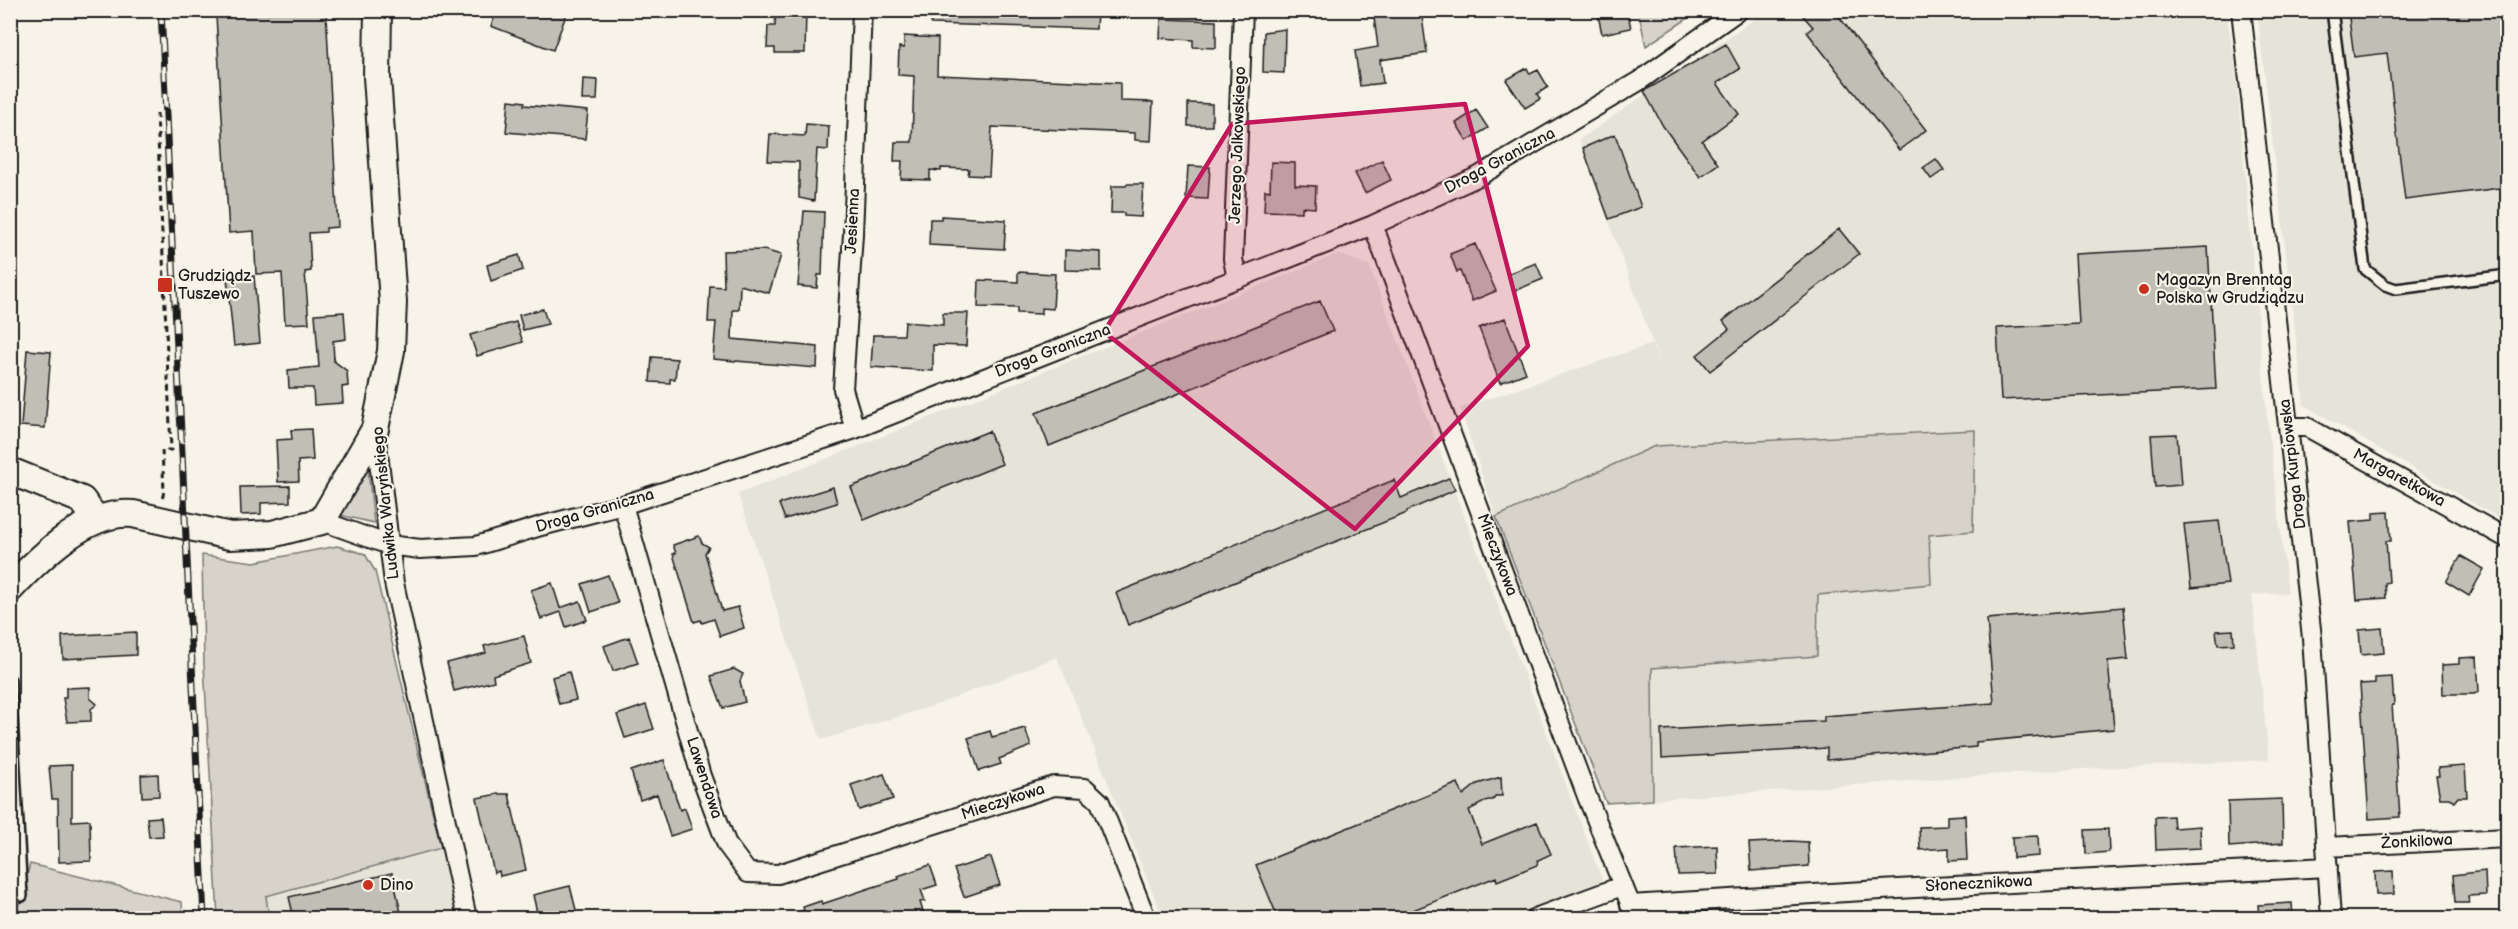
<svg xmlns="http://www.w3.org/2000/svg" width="2518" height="929" viewBox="0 0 2518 929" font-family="'Balsamiq Sans',sans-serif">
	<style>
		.built { fill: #e6e3d9 }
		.green { fill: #d7d3cb; stroke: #7a7874; stroke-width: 1.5 }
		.building { fill: #c0beb5; stroke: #1c1c1c; stroke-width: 1.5 }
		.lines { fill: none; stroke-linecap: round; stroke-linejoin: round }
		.lane-casing { stroke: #1c1c1c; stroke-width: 14 }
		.street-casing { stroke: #1c1c1c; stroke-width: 22 }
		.secondary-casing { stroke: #1c1c1c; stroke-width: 30 }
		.path { stroke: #1c1c1c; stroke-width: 3; stroke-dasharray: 6 4.5; stroke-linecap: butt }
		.lane { stroke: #f7f3e8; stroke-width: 9 }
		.street { stroke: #f7f3e8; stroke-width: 18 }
		.secondary { stroke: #f7f3e8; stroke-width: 26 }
		.rail-casing { stroke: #1c1c1c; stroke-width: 7 }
		.rail { stroke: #f7f3e8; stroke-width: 4.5; stroke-dasharray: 14; stroke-linecap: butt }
		.marked { fill: #c2185b; fill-opacity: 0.2; stroke: #c2185b; stroke-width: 4.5; stroke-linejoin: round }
		.poi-dot { fill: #c8321e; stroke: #f7f3e8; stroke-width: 2 }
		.labels { text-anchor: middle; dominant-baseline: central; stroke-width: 4.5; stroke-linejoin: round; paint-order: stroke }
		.street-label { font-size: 16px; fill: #1c1c1c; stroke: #f7f3e8 }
		.poi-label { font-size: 16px; fill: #1c1c1c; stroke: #f7f3e8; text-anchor: start }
	</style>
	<rect width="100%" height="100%" fill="#f7f3e8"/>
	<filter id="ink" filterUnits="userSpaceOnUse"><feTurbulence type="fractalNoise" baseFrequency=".0167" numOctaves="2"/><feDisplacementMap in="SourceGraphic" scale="12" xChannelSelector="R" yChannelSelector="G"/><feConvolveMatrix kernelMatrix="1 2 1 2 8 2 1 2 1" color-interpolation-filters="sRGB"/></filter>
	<g filter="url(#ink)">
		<!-- built -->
		<path class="built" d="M1766,11H2226L2235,64L2267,417L2288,593L2252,595L2269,760L2043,771L1606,803L1496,517L1460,408L1652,344L1663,371L1579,140Z
			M2257,11H2507V523L2304,405Z
			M1338,254L1369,265L1603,882L1587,891L1516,918H1163L1057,657L936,705L821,740L738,494Z
			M441,848L456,918H269L265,896Z"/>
		<!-- green -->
		<path class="green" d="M1638,10H1699V11L1646,46Z
			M1975,430L1973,531L1929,535L1931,584L1818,595L1817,656L1652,668L1653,800L1606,803L1496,517L1655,446Z
			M367,461L374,523L335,514Z
			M337,546L365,554L375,571L441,848L266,896L269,918H218L204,665L202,555L254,562Z
			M30,864L182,902L183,918H15Z"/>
		<!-- building -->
		<path class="building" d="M309,10H326L338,227L326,228V232L309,233L311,271L305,272L309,323L285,324L282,273L256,274L254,231L229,233L216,16Z
			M497,10H568L553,50L491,26Z
			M776,10H806L805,53H775V48H767L768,26H775Z
			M932,10H1097L1096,29L931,24Z
			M1373,10H1421L1427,53L1380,60L1383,83L1360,86L1355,51L1378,47Z
			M1597,10H1627L1631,28L1602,34Z
			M1798,10H1834L1926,130L1899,150L1807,32L1813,27Z
			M2348,10H2508V187L2405,200L2387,53L2354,57Z
			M1161,19L1216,21V48L1193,47V40L1160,38Z
			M1285,29L1284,73L1263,72L1264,32Z
			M904,36L938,38L937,75L1120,83V101L1153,102L1151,141L1135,140V133L992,127L989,176L968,175L969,169L941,168V171L930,170V180L901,179L902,161H894L895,142H912L914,76L898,75L899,47L904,48Z
			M1726,44L1740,69L1717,83L1739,114L1702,141L1718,164L1700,177L1663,126L1644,91Z
			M1527,68L1530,74L1538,70L1548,87L1537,94L1540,99L1525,108L1506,80Z
			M583,79L598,80L597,100H582Z
			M509,100L525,102L524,105L588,111L585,139L506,132Z
			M1188,103L1212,104V126H1188Z
			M1476,110L1488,128L1467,141L1456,123Z
			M806,124L829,126L828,150L817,149L814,201L799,198V162L768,161L770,134L805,136Z
			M1615,134L1641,207L1609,219L1583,148Z
			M1936,159L1944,170L1931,179L1923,168Z
			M1382,160L1391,180L1365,193L1355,173Z
			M1271,162L1295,163V185L1316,186L1315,208L1302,207V212L1264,211L1265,190L1270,191Z
			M1188,166L1210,167L1208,199L1186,198Z
			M1127,184H1143L1141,217L1124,216V213H1111L1112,186H1126Z
			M804,211L824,212L822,275H818L817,288L798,286Z
			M941,216L1006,220L1004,249L929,245L930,219H941Z
			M1839,229L1859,254L1710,371L1697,355L1729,329L1723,321Z
			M1475,244L1496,291L1472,301L1460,271L1457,272L1450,254Z
			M2208,247L2216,389L2001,400L1997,328L2079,324L2075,254Z
			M764,250L781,255L769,293L740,285L739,310H733L732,339L818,347L817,368L713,359L716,322H708L710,286L724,287L723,251Z
			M1065,250L1101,252V271L1065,270Z
			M519,255L523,270L491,281L487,265Z
			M1536,263L1543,279L1514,291L1508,274Z
			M1018,272L1055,274L1053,309L1041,308V314L1017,313V308L978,307L979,280L1018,282Z
			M254,276L260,343L234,346L227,278Z
			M1320,301L1333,331L1049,446L1036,413Z
			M543,309L548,324L523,330L519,315Z
			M344,312L346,339L333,341L334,361L347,371L348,386L342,387L343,403L314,405L313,388H289L288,370L319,367L315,314Z
			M943,313H968L966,346L933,345V371L871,367L873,335H904L905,322L943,325Z
			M1505,318L1526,373L1500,383L1479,328Z
			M516,322L523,342L477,356L470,335Z
			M27,350L51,352L45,428L21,426Z
			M652,357L677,359L675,379H670V383L650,382Z
			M311,429L313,460L298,461L299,481L278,482L276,440L292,439L291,430Z
			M989,431L1002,464L864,520L851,487Z
			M2177,434L2181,485L2155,487L2151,435Z
			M1449,478L1455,490L1407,511V513L1128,625L1116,593L1394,480L1401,498Z
			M290,486V502L261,503V514L241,515L240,487Z
			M833,487L837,503L785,519L779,504Z
			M2389,512L2391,541H2386L2389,582L2385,583L2386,598L2357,600L2350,522L2373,520V513Z
			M2219,521L2228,584L2191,588L2184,524Z
			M699,536L702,543L709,547L705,553L722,611L738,607L744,628L720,636L714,619L702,623L701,620L694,622L673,554L676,553L673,545Z
			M2461,556L2484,569L2469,596L2446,582Z
			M608,575L618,603L591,612L582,584Z
			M552,583L560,608L580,601L587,620L566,627L561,612L541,619L531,590Z
			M2123,607L2128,659L2108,661L2114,729L1976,742V747L1827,760V748L1662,758L1661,730L1824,721V716L1994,703L1987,619Z
			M2382,628L2384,653L2361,655L2359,630Z
			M2233,630L2234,644L2218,645L2216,631Z
			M136,632V655L63,659L62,636Z
			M524,636L531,663L493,675L494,681L454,691L447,663L486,653L484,646Z
			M629,637L638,663L613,671L604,646Z
			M2477,657L2479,692L2474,694H2443L2442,665L2459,664V658Z
			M734,669L743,674L740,681L745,702L723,708L711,676Z
			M569,672L576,700L559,704L552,677Z
			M2392,677L2394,705H2392L2400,817L2369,819L2360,684L2375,683V678Z
			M90,687V698L97,704L91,709V721L67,722L63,698H66V688Z
			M646,705L654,729L625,738L617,715Z
			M1025,728L1031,746L999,759L1001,764L979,771L968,738L990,731L992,737Z
			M664,760L680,810L685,808L692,829L670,836L657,794L640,800L631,771Z
			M72,765V821L90,820L91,861L59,862L58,799H52L49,766Z
			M2465,766L2467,797H2458L2454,802L2449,798H2440L2436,776H2439L2438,768Z
			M158,774L159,796L142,797L141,775Z
			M884,774L893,799L859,810L851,785Z
			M1501,777L1502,796H1496L1493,800H1488L1469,810L1482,844L1537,822L1551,854L1538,860L1537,865L1497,881L1496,877L1393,918H1278L1256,865L1458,783L1463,795L1477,784Z
			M498,794H509L526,870L500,876L499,871L494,873L477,798Z
			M2282,799L2283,843L2229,847L2228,801Z
			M1965,815L1967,860L1949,861V848L1920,850L1919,827L1947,826V816Z
			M2173,816L2174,828L2200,826L2201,848L2156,850L2155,817Z
			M161,817L163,836L149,837L147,818Z
			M2108,829L2109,852L2086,854L2085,830Z
			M2038,836L2039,856L2013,858L2012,837Z
			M1790,841L1808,842L1809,866L1751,871L1749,843Z
			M1717,846L1718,874L1678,875L1676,848Z
			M991,857L1000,885L964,897L954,869Z
			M930,865L937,885L921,890L925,901L920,902L925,918H787V916L804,910L803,907L821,901L822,904L870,888L899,879L898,876Z
			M2393,871L2394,894L2376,895L2375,872Z
			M2485,871L2486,895L2468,896L2469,903H2455L2453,875Z
			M392,873L401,913L377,918H294L289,897Z
			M570,886L578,918L538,917L533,895Z
			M2292,903L2293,918H2259L2258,905Z"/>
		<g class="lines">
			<!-- lane casing -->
			<g class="lane-casing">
				<path id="lane" d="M2332,10L2365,269L2385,285L2396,289L2508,275
					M10,680L22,896"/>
			</g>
			<!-- street casing -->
			<g class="street-casing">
				<path id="street" d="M2241,10L2312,638L2331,918
					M1373,225L1588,799L1636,918
					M1237,279L1233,259L1243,10
					M2288,427H2307L2508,539
					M375,429L394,583L467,918
					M855,429L843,389L853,234L862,10
					M623,505L701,776L727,845L748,873L778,874L1054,786L1085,788L1100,802L1146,918
					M322,521L389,545L420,549L476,546L541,526L623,505L855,429L1373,225L1479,176L1639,81L1739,10
					M2326,847L2508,838
					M1630,905L1915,888L2328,867
					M1535,918L1622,886"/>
			</g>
			<!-- secondary casing -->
			<g class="secondary-casing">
				<path id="secondary" d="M10,471L82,500L96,519
					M10,589C40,557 87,510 133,514L230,536L272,534L322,521L375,429L391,351L393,302L377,77L378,10"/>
			</g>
			<!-- path -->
			<path class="path" d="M157,113L171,450H162L164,491L162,500"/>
			<!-- lane -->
			<use href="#lane" class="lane"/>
			<!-- street -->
			<use href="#street" class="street"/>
			<!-- secondary -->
			<use href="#secondary" class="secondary"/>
			<!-- rail casing -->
			<g class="rail-casing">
				<path id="rail" d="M161,10L204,918"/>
			</g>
			<!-- rail -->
			<use href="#rail" class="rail"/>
		</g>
	</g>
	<!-- marked area -->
	<path class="marked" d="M1465,104L1528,346L1355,529L1104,332L1232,124Z"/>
	<!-- markers -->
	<g class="poi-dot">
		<rect x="157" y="277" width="16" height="16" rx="3"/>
		<circle cx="2144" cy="289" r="6"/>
		<circle cx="368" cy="885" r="6"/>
	</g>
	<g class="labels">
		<!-- street labels -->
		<g class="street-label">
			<text transform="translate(1238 145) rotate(-88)">Jerzego Jalkowskiego</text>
			<text transform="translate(1500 161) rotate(-28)">Droga Graniczna</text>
			<text transform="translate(853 221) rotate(-87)">Jesienna</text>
			<text transform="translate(1053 351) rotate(-21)">Droga Graniczna</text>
			<text transform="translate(2293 464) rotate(-97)">Droga Kurpiowska</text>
			<text transform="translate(2399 478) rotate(29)">Margaretkowa</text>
			<text transform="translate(386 503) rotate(-96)">Ludwika Waryńskiego</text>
			<text transform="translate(595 511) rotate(-16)">Droga Graniczna</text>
			<text transform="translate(1497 555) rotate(69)">Mieczykowa</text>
			<text transform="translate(704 778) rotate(72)">Lawendowa</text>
			<text transform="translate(1003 802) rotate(-18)">Mieczykowa</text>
			<text transform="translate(2417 842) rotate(-3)">Żonkilowa</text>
			<text transform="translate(1979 884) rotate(-3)">Słonecznikowa</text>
		</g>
		<!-- poi labels -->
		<g class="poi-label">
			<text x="178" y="276">Grudziądz<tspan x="178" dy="18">Tuszewo</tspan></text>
			<text x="2156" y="280">Magazyn Brenntag<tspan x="2156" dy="18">Polska w Grudziądzu</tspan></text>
			<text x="380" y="885">Dino</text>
		</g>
	</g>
	<!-- margin -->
	<rect width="2518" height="929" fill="none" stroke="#f7f3e8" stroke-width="36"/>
	<rect x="18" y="18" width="2482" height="893" fill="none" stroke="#1c1c1c" stroke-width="2" filter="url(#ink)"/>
</svg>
